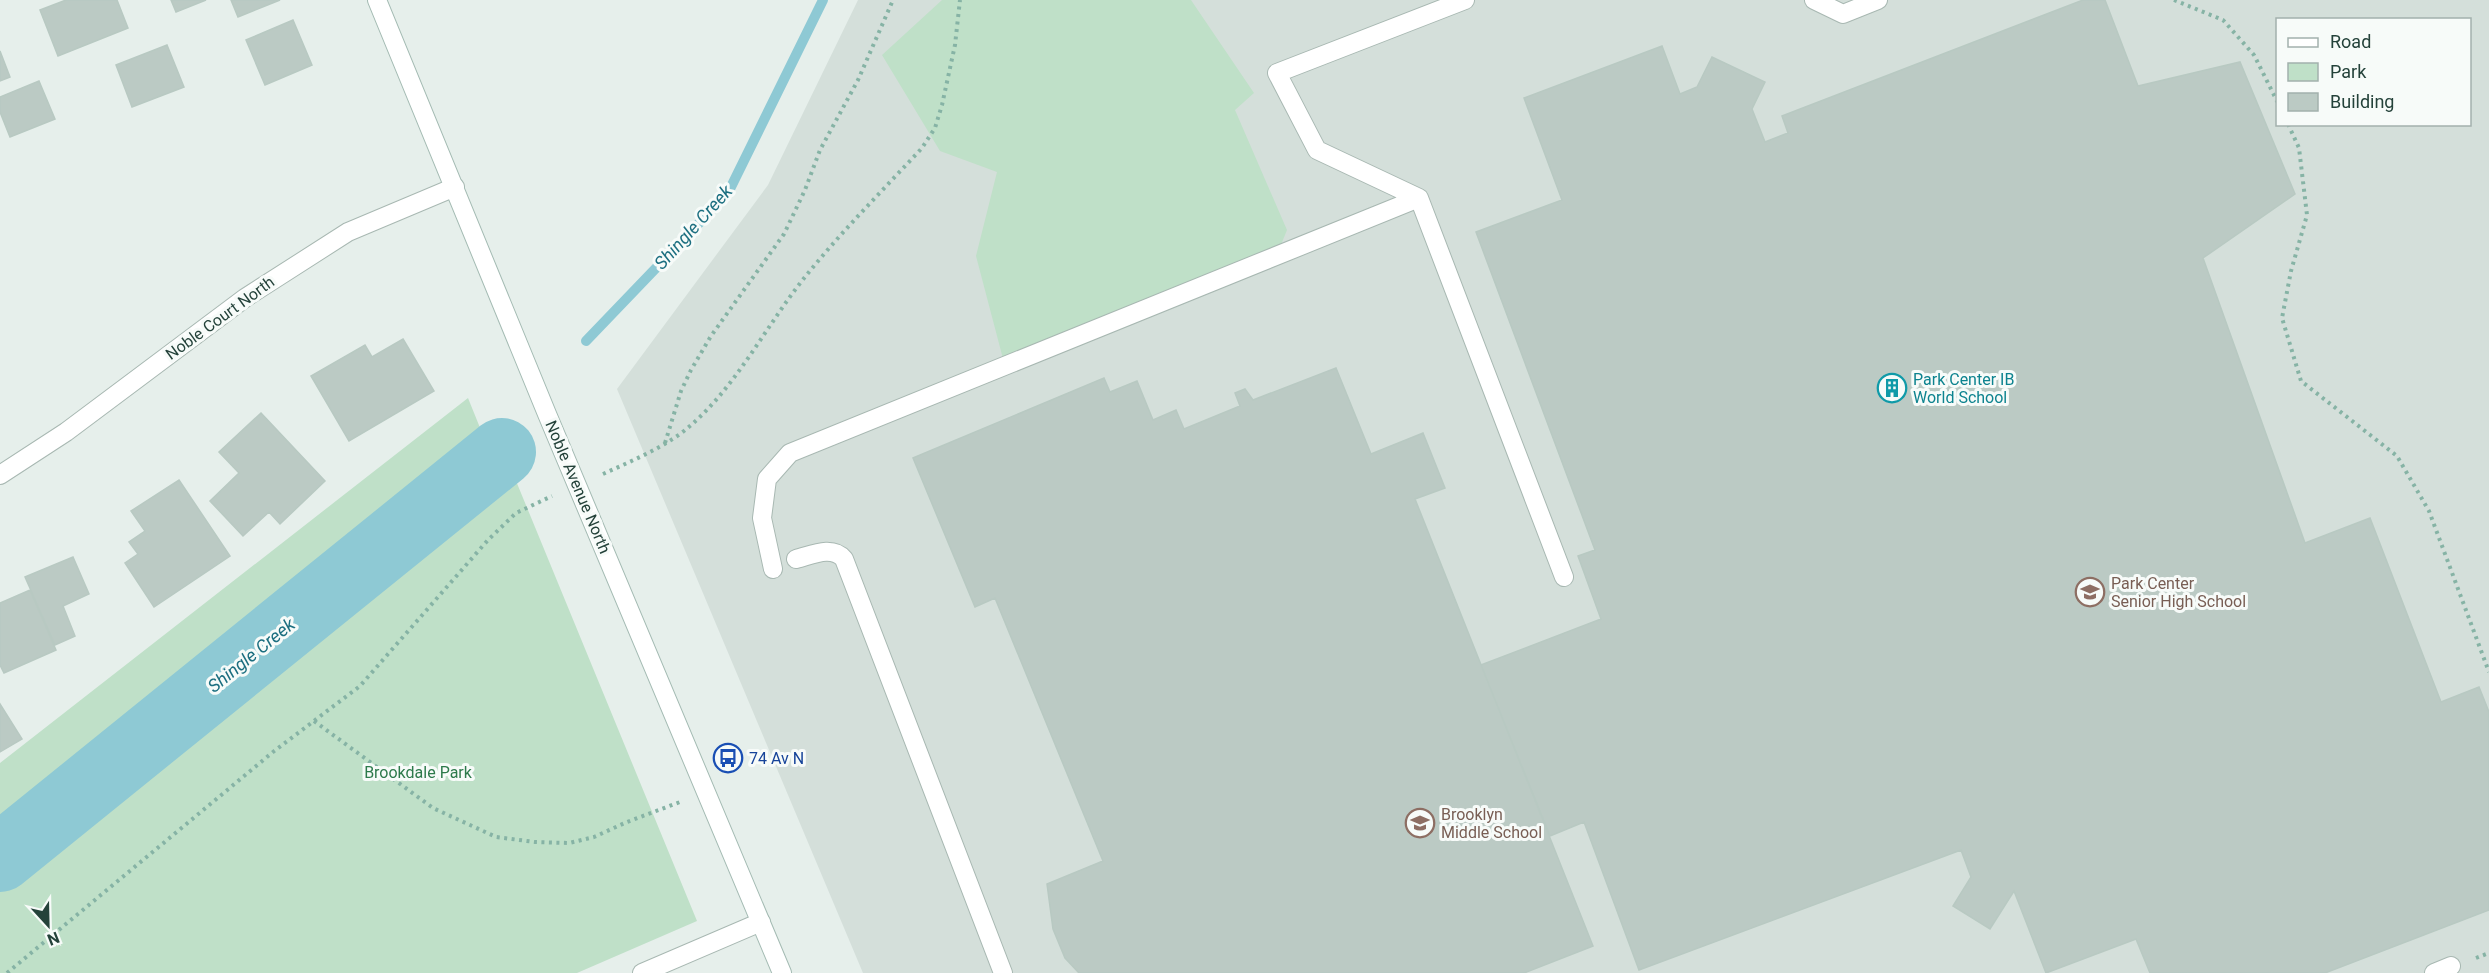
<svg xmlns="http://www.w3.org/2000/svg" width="2489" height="973" viewBox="0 0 2489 973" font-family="Roboto,sans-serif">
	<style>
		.built { fill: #d4dfda; fill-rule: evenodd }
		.green { fill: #bfe0c8 }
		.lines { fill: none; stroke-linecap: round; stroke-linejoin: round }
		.stream { stroke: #8ec9d4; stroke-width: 10 }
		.river { stroke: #8ec9d4; stroke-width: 68 }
		.building { fill: #bbcac4; stroke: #b8c9c2; stroke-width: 1.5 }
		.lane-casing { stroke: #a8b8b2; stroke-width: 20 }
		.street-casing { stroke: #a8b8b2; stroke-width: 20 }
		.secondary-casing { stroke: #a4bbb3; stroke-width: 20 }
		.path { stroke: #86b3a5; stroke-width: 4; stroke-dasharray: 3 4.5; stroke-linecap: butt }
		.lane { stroke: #fff; stroke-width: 18 }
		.street { stroke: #fff; stroke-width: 18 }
		.secondary { stroke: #fff; stroke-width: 18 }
		.labels { text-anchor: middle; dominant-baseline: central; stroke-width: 6; stroke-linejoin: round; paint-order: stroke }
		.street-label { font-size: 16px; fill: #24423a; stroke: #f7fbf9 }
		.culture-label { font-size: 16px; fill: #0d838f; stroke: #f7fbf9; text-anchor: start }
		.education-label { font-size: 16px; fill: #785e54; stroke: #f7fbf9; text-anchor: start }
		.transit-label { font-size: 16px; fill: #164399; stroke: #f7fbf9; text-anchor: start }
		.park-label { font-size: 16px; fill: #2d7a4b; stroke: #f7fbf9 }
		.water-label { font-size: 18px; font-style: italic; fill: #1c6f80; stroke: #f7fbf9 }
	</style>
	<rect width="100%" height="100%" fill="#e6efeb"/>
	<!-- built -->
	<path class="built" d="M858,0H2489V973H863L617,389L768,185ZM2278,20H2470V124H2278Z"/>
	<!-- green -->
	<path class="green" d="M942,0H1191L1254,93L1235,110L1287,230L1274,262L1007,374L976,256L997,172L940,151L882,55Z
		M468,398L489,450L500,442L697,921L577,973H0V763Z"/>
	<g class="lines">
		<!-- stream -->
		<path class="stream" d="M586,341L728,193L823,0"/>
		<!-- river -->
		<path class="river" d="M0,858L502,452"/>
	</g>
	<!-- building -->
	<path class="building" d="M66,0H117L128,28L58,56L40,10Z
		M171,0H206L176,12Z
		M231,0H280L238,17Z
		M2083,0H2105L2138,86L2240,62L2295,194L2203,258L2305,543L2370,518L2441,702L2479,687L2489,712V910L2325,973H2150L2136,939L2046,973L2014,891L1990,929L1953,906L1971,877L1961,850L1639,970L1584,822L1550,836L1481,665L1601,619L1578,556L1595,550L1476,232L1562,200L1524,98L1662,46L1680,94L1697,87L1712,57L1765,82L1752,109L1765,142L1788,133L1782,116Z
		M293,20L312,65L265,85L246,40Z
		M167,45L184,87L132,107L116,65Z
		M0,51L10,77L0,81Z
		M39,81L55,119L10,137L0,112V97Z
		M403,339L434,391L349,441L311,376L365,345L372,357Z
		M1336,368L1371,454L1423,433L1445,488L1415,499L1593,946L1524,973H1079L1065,958L1053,929L1047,884L1103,861L995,598L975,607L913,458L1104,378L1110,392L1137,381L1153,420L1176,410L1184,429L1240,406L1235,393L1245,389L1253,400Z
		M261,413L325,481L280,524L269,512L243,536L210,501L239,473L219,452Z
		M179,480L230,556L154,607L125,563L138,554L129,542L145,531L131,511Z
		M73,557L89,594L63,606L75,636L55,645L25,577Z
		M30,590L56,650L4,673L0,665V603Z
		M0,704L22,739L0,752Z"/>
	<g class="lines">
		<!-- lane casing -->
		<g class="lane-casing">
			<path id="lane" d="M1465,0L1277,73L1317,150L1419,198L1564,577
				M1814,0L1843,14L1878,0
				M796,559C812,555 832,545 844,559L1003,973
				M773,569L762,518L767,479L790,453L1419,198
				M2434,973L2451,966"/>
		</g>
		<!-- street casing -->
		<g class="street-casing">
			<path id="street" d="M0,475L66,432L245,298L348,232L455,187
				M642,973L761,922"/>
		</g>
		<!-- secondary casing -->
		<g class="secondary-casing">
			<path id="secondary" d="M377,0L547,414L782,973"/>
		</g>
		<!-- path -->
		<path class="path" d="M2174,0L2223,20L2254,55L2278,103
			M2288,124L2299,148L2307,215L2291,271L2282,318L2301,381L2397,456L2429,511L2489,672
			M665,443L681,391L691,370L711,336L784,234L805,190L820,150L858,80L893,0
			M603,474C629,462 656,451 680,434C733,394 764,328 805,277C841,232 883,190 922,148L935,128L942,105L955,45L960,0
			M314,721L433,808L496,837L535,842L569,843L594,837L627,822L680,802
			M2476,958L2489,953
			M7,973L273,752L360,686L488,540L516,513L552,496"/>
		<!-- lane -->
		<use href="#lane" class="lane"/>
		<!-- street -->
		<use href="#street" class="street"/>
		<!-- secondary -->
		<use href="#secondary" class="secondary"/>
	</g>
	<!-- icons -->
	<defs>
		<g id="building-ring" transform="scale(1.5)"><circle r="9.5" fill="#f7fbf9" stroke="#0f9aa8" stroke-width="1.5"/><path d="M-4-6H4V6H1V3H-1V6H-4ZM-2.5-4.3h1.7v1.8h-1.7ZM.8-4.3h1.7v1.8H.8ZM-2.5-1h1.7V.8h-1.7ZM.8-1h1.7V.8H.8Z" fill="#0f9aa8"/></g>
		<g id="school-ring" transform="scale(1.5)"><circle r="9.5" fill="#f7fbf9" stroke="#8d6e63" stroke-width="1.5"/><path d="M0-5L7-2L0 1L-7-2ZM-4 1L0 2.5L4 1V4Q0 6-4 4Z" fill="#8d6e63"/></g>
		<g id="bus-ring" transform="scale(1.5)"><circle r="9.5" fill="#f7fbf9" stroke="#1a4fb4" stroke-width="1.5"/><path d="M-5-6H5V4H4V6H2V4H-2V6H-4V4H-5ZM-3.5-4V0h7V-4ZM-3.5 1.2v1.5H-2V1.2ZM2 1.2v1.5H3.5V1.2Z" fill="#1a4fb4"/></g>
	</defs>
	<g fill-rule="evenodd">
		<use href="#building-ring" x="1892" y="388"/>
		<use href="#school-ring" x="2090" y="592"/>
		<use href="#bus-ring" x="728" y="758"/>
		<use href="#school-ring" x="1420" y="823"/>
	</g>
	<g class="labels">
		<!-- street labels -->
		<g class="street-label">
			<text transform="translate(220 318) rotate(-36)">Noble Court North</text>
			<text transform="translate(578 487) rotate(67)">Noble Avenue North</text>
		</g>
		<!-- culture labels -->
		<g class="culture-label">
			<text x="1913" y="379">Park Center IB<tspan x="1913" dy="18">World School</tspan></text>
		</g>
		<!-- education labels -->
		<g class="education-label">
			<text x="2111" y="583">Park Center<tspan x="2111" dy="18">Senior High School</tspan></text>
			<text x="1441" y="814">Brooklyn<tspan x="1441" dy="18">Middle School</tspan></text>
		</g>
		<!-- transit labels -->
		<g class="transit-label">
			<text x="749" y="758">74 Av N</text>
		</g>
		<!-- park labels -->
		<g class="park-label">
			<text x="418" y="772">Brookdale Park</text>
		</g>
		<!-- water labels -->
		<g class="water-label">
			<text transform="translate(693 227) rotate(-48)">Shingle Creek</text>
			<text transform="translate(251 655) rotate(-39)">Shingle Creek</text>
		</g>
	</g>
	<!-- legend -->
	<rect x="2276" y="18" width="195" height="108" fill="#f7fbf9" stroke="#a3b1ad" stroke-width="1.5"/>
	<rect x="2288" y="38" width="30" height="9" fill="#ffffff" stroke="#a3b1ad" stroke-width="1.5"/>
	<text x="2330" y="48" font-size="18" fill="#24423a">Road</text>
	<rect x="2288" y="63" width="30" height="18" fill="#bfe0c8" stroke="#a3b1ad" stroke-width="1.5"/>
	<text x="2330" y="78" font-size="18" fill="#24423a">Park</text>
	<rect x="2288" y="93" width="30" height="18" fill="#bbcac4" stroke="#a3b1ad" stroke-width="1.5"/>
	<text x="2330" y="108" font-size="18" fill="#24423a">Building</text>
	<!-- north arrow -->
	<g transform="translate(48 925) rotate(158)" stroke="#f7fbf9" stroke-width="4.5" paint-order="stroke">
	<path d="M0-4.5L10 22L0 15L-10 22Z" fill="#24423a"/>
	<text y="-9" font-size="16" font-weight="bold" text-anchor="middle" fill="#24423a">N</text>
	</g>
</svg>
